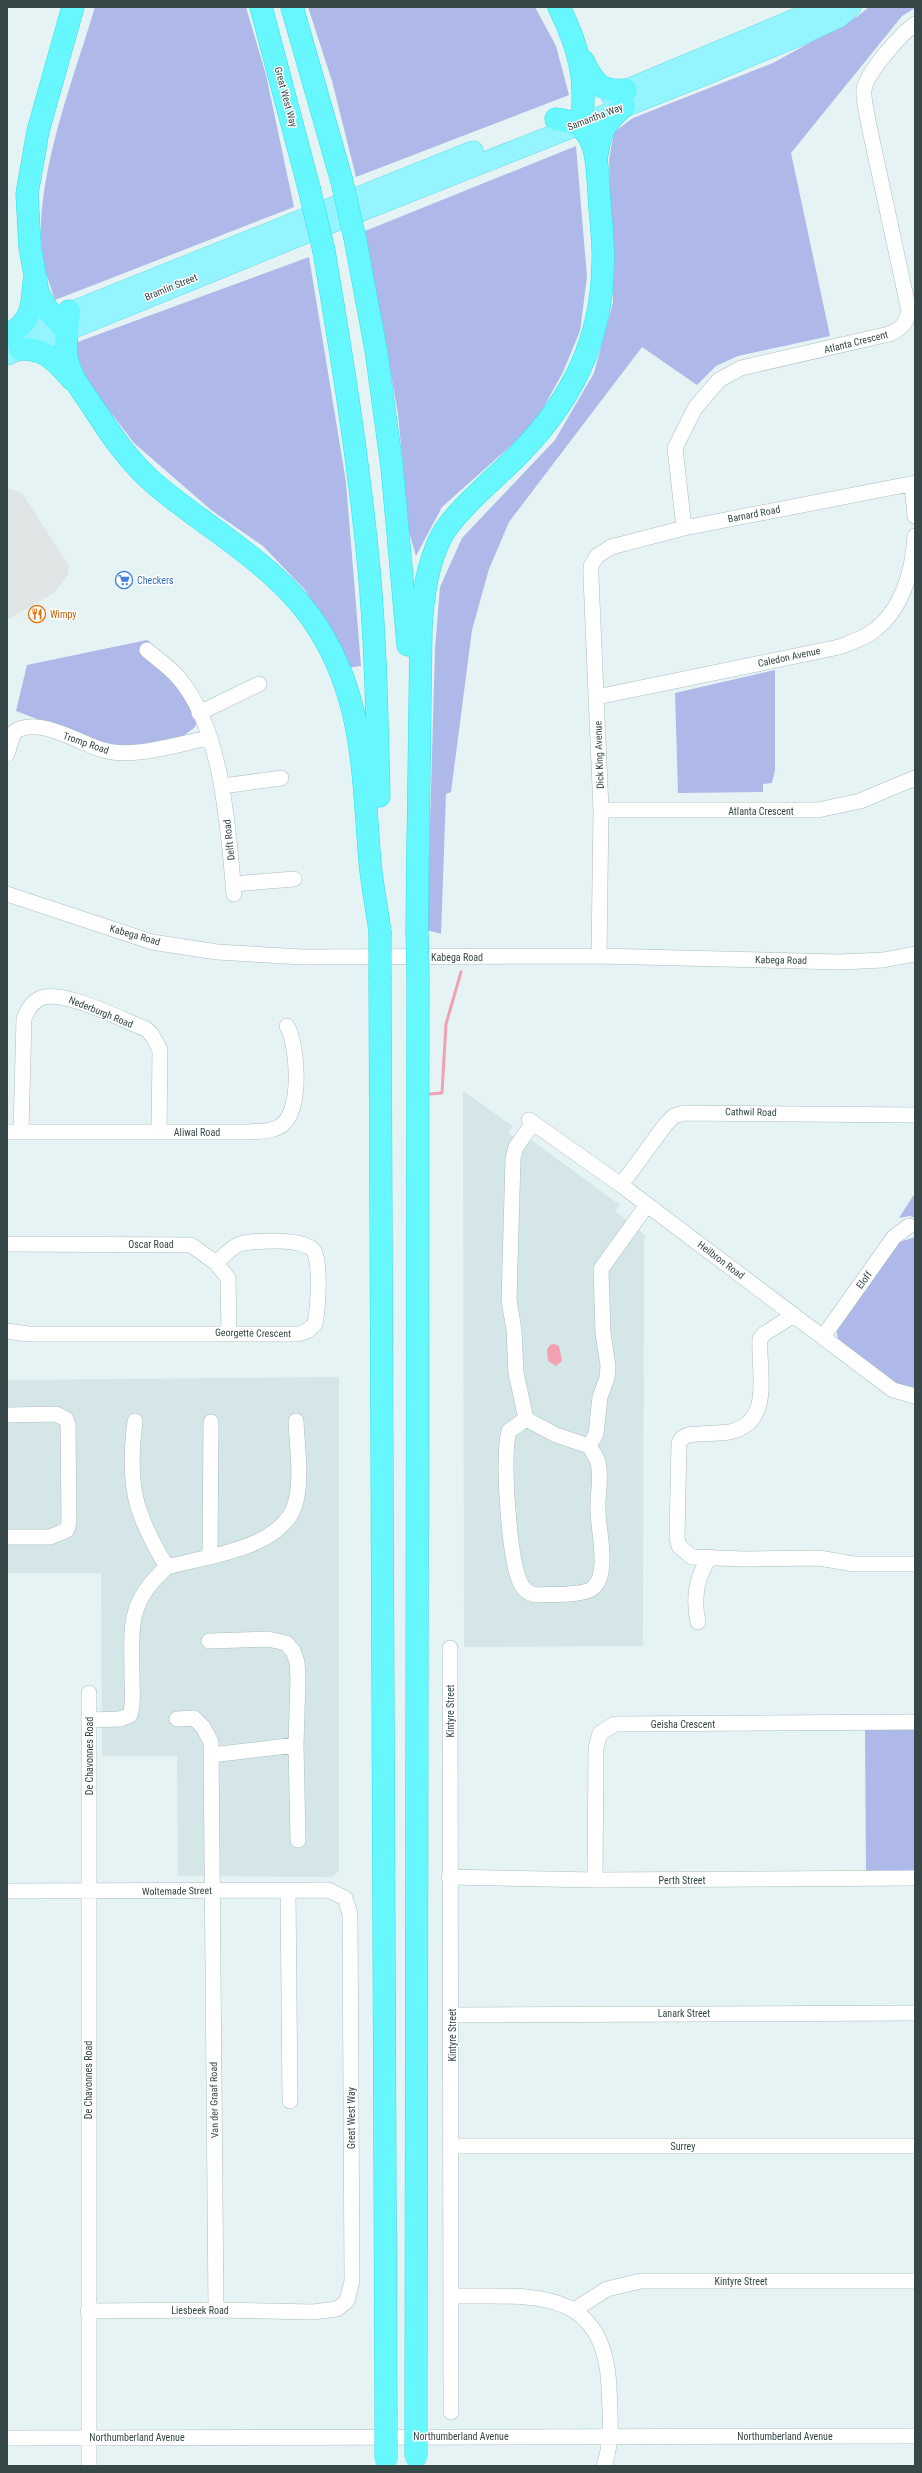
<svg xmlns="http://www.w3.org/2000/svg" width="922" height="2473" viewBox="0 0 922 2473" font-family="'Roboto Condensed',sans-serif">
	<style>
		.residential { fill: #d4e6e8 }
		.green { fill: #aeb8e9 }
		.parking { fill: #dfe5e4 }
		.water { fill: #f2a1b2 }
		.lines { fill: none; stroke-linecap: round; stroke-linejoin: round }
		.stream { stroke: #f2a1b2; stroke-width: 3 }
		.minor-casing { stroke: #a9bec0; stroke-width: 16 }
		.major-casing { stroke: #61dce7; stroke-width: 21 }
		.highway-casing { stroke: #32dfe2; stroke-width: 23 }
		.minor { stroke: #fff; stroke-width: 15 }
		.major { stroke: #94f4ff; stroke-width: 20 }
		.highway { stroke: #66f7ff; stroke-width: 22 }
		.highway-bridge-casing { stroke: #32dfe2; stroke-width: 23; stroke-linecap: butt }
		.highway-bridge { stroke: #66f7ff; stroke-width: 22 }
		.labels { text-anchor: middle; dominant-baseline: central; stroke-width: 3; stroke-linejoin: round; paint-order: stroke }
		.street-label { font-size: 10px; fill: #354747; stroke: #fff }
		.shop-label { font-size: 10px; fill: #366cbe; stroke: #fff; text-anchor: start }
		.food-label { font-size: 10px; fill: #c56008; stroke: #fff; text-anchor: start }
	</style>
	<rect width="100%" height="100%" fill="#e6f3f4"/>
	<!-- residential -->
	<path class="residential" d="M463,1091L513,1126L508,1133L525,1145L530,1139L620,1205L615,1211L646,1236L644,1239L643,1646L464,1647Z
		M339,1377V1871L332,1877L178,1876L177,1756H102L101,1573H7V1380Z"/>
	<!-- green -->
	<path class="green" d="M95,7H246L266,75L294,207L55,300C51,287 45,273 43,259C31,186 74,78 95,7Z
		M308,7H535L556,46L569,95L356,177L332,81Z
		M869,7L915,8L902,16L791,153L830,336L738,356L716,366L697,385L642,347L509,522L489,569L472,630L451,792L446,794L441,934L427,930L435,649L440,587L462,538L555,440L594,373L613,302L609,160L614,132L633,118L773,63L858,16Z
		M576,146L587,277L580,331L563,372L534,425L442,507L416,556L409,532L398,414L365,231Z
		M309,257L346,482L361,666L345,668L329,628L305,590L263,546L211,510L134,443L88,383L72,344Z
		M147,640L152,644L141,649L180,686L197,723L194,728L183,736L139,747L103,744L16,711L27,665Z
		M775,670V770L772,783L763,784V792L678,793L675,693Z
		M915,1193V1218L910,1216L899,1218Z
		M915,1237V1391L898,1385L838,1339L836,1327L896,1243Z
		M865,1728H915V1872H866Z"/>
	<!-- parking -->
	<path class="parking" d="M7,488L22,493L69,566L67,576L54,593L7,620Z"/>
	<!-- water -->
	<path class="water" d="M554,1344L559,1346L562,1361L556,1366L548,1361L547,1350L550,1345Z"/>
	<g class="lines">
		<!-- stream -->
		<path class="stream" d="M430,1094L442,1093L446,1024L461,972"/>
		<!-- minor casing -->
		<g class="minor-casing">
			<path id="minor" d="M912,484L915,516
				M684,528L675,448L695,408L719,380L741,368L889,334C901,329 906,324 909,311L868,121C867,112 863,99 864,90C866,73 901,34 915,24
				M147,650C156,658 168,666 177,676C223,727 228,829 234,894
				M597,697L839,647C850,643 862,639 872,632C902,611 913,571 915,536
				M199,713L259,684
				M7,754L14,732C37,715 79,743 103,750C132,759 178,744 208,738
				M223,786L281,778
				M601,810H818L860,801L915,778
				M233,884L294,879
				M7,894L152,942L217,952L302,957L599,956L840,962L883,960L915,954
				M599,956L601,810L591,577V566L597,556L611,547L684,528L915,483
				M529,1120L621,1185L893,1390L915,1396
				M21,1131L24,1019C27,1010 32,1002 41,998C63,989 123,1020 146,1029L152,1035L160,1050L159,1132
				M7,1132H248C260,1131 274,1132 283,1124C302,1107 298,1046 287,1026
				M621,1185L666,1124L674,1116L684,1113L915,1115
				M7,1244L191,1245L216,1263L228,1278L229,1333
				M794,1315L764,1334L760,1339C758,1373 774,1423 729,1432C715,1434 702,1433 688,1435L682,1438L679,1443L677,1538L679,1546L692,1557L745,1559L819,1558L854,1564H915
				M7,1331L28,1334H298L307,1331L315,1324C318,1307 321,1266 314,1251C307,1238 253,1240 240,1244C231,1247 223,1257 216,1263
				M823,1337L894,1237L909,1226
				M7,1415L56,1414L66,1419L68,1425L69,1522L67,1530L50,1537H7
				M526,1419L509,1431C502,1457 509,1558 520,1582C523,1590 528,1593 536,1595C549,1594 584,1596 593,1588C610,1573 598,1530 598,1511C597,1495 602,1479 598,1462C596,1456 593,1452 589,1446L556,1435L526,1419L516,1373L514,1330L509,1300L513,1159L516,1147L533,1123
				M135,1421C127,1484 134,1513 167,1567
				M589,1446L596,1434L600,1397L607,1378L608,1366L603,1333L601,1269L647,1205
				M210,1556L211,1422
				M698,1622C693,1599 696,1577 710,1557
				M209,1641L268,1639L286,1643L293,1651L297,1662L298,1679L296,1745L298,1840
				M450,1648L451,2412
				M89,1693V2466
				M177,1719L194,1718L203,1727L211,1742L216,2310
				M89,1720L120,1719L130,1715C134,1703 132,1690 132,1678C132,1628 126,1603 167,1567C206,1556 285,1549 296,1501C302,1476 297,1446 296,1421
				M211,1755L296,1745
				M449,1877L595,1880L915,1878
				M595,1880L596,1748L600,1733L615,1724L915,1722
				M7,1891L328,1890L345,1898L350,1914L352,2281L347,2301L337,2309L313,2312L216,2310L88,2311
				M288,1891L290,2101
				M452,2015L915,2013
				M450,2146H915
				M451,2296C529,2297 604,2283 609,2387C610,2414 613,2440 604,2466
				M574,2310L607,2289L641,2281H915
				M7,2438L915,2436"/>
		</g>
		<!-- major casing -->
		<g class="major-casing">
			<path id="major" d="M611,96L824,7
				M11,336L473,151
				M7,355L336,221L705,75L801,35L838,18L851,7"/>
		</g>
		<!-- highway casing -->
		<g class="highway-casing">
			<path id="highway" d="M261,7L309,188
				M292,7L341,178
				M559,7C578,46 588,79 581,123
				M583,61C594,83 600,92 626,90
				M596,160C600,134 603,123 624,106
				M355,238L376,350L392,467L408,645
				M324,251C342,357 359,463 369,569C376,645 377,721 379,796
				M69,311C68,326 64,344 67,359C71,378 83,392 93,407C111,435 130,463 156,485C212,532 281,567 320,631C365,703 363,781 370,862C372,885 377,909 380,932
				M66,330L47,309L38,293L30,247L27,194L38,131L73,7
				M7,336C32,321 32,309 34,282
				M20,349C46,348 55,361 72,379
				M418,850L421,628C423,596 427,564 442,535C456,510 498,476 519,454C572,400 602,340 603,263C604,240 600,216 599,193C597,171 599,136 576,124C570,121 562,120 556,119
				M417,929L418,835
				M380,978L386,2414
				M416,2415L418,977"/>
		</g>
		<!-- minor -->
		<use href="#minor" class="minor"/>
		<!-- major -->
		<use href="#major" class="major"/>
		<!-- highway -->
		<use href="#highway" class="highway"/>
		<!-- highway-bridge casing -->
		<g class="highway-bridge-casing">
			<path id="highway-bridge" d="M341,178L355,238
				M309,188L324,251
				M417,929L418,977
				M380,932V978
				M416,2457V2415
				M386,2460V2414"/>
		</g>
		<!-- highway-bridge -->
		<use href="#highway-bridge" class="highway-bridge"/>
	</g>
	<!-- icons -->
	<defs>
		<g id="supermarket-ring" transform="scale(0.9)"><circle r="9.5" fill="#fff" stroke="#3f7fe0" stroke-width="1.5"/><path d="M-6-5.5h2.5l.6 2H6L4.5 2H-2.5L-4.4-4H-6ZM-1.5 3.2a1.3 1.3 0 1 0 .1 0ZM3 3.2a1.3 1.3 0 1 0 .1 0Z" fill="#3f7fe0"/></g>
		<g id="restaurant-ring" transform="scale(0.9)"><circle r="9.5" fill="#fff" stroke="#e8710a" stroke-width="1.5"/><path d="M-5-6h1v4h1v-4h1v4h1v-4h1v5L-1.5 .5V6h-2V.5L-5-1ZM5-6V6H3V1.5H1.5Q1.5-4 5-6Z" fill="#e8710a"/></g>
	</defs>
	<g fill-rule="evenodd">
		<use href="#supermarket-ring" x="124" y="580"/>
		<use href="#restaurant-ring" x="37" y="614"/>
	</g>
	<g class="labels">
		<!-- street labels -->
		<g class="street-label">
			<text transform="translate(286 97) rotate(75)">Great West Way</text>
			<text transform="translate(595 117) rotate(-21)">Samantha Way</text>
			<text transform="translate(171 287) rotate(-22)">Bramlin Street</text>
			<text transform="translate(856 342) rotate(-14)">Atlanta Crescent</text>
			<text transform="translate(754 514) rotate(-11)">Barnard Road</text>
			<text transform="translate(789 657) rotate(-12)">Caledon Avenue</text>
			<text transform="translate(86 743) rotate(19)">Tromp Road</text>
			<text transform="translate(599 755) rotate(-92)">Dick King Avenue</text>
			<text x="761" y="811">Atlanta Crescent</text>
			<text transform="translate(229 840) rotate(-96)">Delft Road</text>
			<text transform="translate(135 935) rotate(16)">Kabega Road</text>
			<text x="457" y="957">Kabega Road</text>
			<text transform="translate(781 960) rotate(1)">Kabega Road</text>
			<text transform="translate(101 1012) rotate(22)">Nederburgh Road</text>
			<text transform="translate(751 1112) rotate(1)">Cathwil Road</text>
			<text x="197" y="1132">Aliwal Road</text>
			<text x="151" y="1244">Oscar Road</text>
			<text transform="translate(721 1260) rotate(37)">Heilbron Road</text>
			<text transform="translate(864 1280) rotate(-54)">Eloff</text>
			<text transform="translate(253 1333) rotate(1)">Georgette Crescent</text>
			<text transform="translate(450 1711) rotate(-90)">Kintyre Street</text>
			<text x="683" y="1724">Geisha Crescent</text>
			<text transform="translate(89 1756) rotate(-90)">De Chavonnes Road</text>
			<text x="682" y="1880">Perth Street</text>
			<text transform="translate(177 1891) rotate(-1)">Woltemade Street</text>
			<text x="684" y="2013">Lanark Street</text>
			<text transform="translate(452 2035) rotate(-90)">Kintyre Street</text>
			<text transform="translate(88 2080) rotate(-90)">De Chavonnes Road</text>
			<text transform="translate(214 2100) rotate(-91)">Van der Graaf Road</text>
			<text transform="translate(351 2118) rotate(-90)">Great West Way</text>
			<text x="683" y="2146">Surrey</text>
			<text x="741" y="2281">Kintyre Street</text>
			<text x="200" y="2310">Liesbeek Road</text>
			<text x="461" y="2436">Northumberland Avenue</text>
			<text x="785" y="2436">Northumberland Avenue</text>
			<text x="137" y="2437">Northumberland Avenue</text>
		</g>
		<!-- shop labels -->
		<g class="shop-label">
			<text x="137" y="580">Checkers</text>
		</g>
		<!-- food labels -->
		<g class="food-label">
			<text x="50" y="614">Wimpy</text>
		</g>
	</g>
	<!-- border -->
	<rect width="922" height="2473" fill="none" stroke="#354747" stroke-width="16"/>
</svg>
